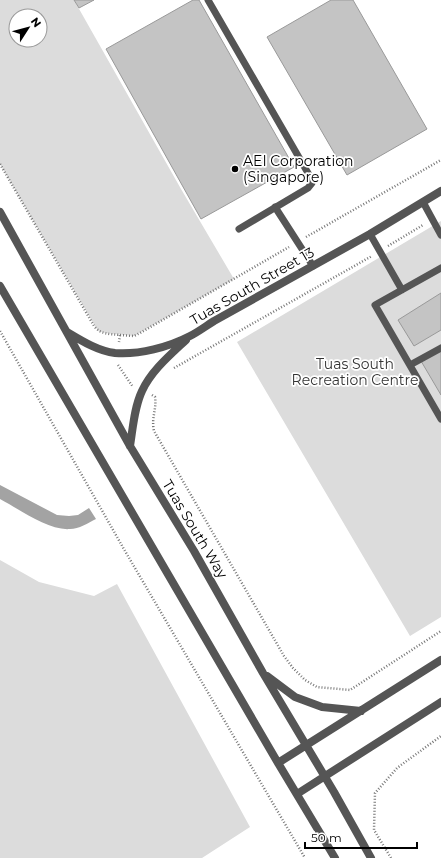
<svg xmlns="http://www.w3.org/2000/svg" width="441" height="858" viewBox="0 0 441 858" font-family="Montserrat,sans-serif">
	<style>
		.green { fill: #dcdcdc; fill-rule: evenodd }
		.water { fill: #a3a3a3 }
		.building { fill: #c4c4c4; stroke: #999 }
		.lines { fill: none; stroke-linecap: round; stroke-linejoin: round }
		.path { stroke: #777; stroke-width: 2.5; stroke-dasharray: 1 2; stroke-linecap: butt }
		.lane { stroke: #555; stroke-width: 7 }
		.street { stroke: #555; stroke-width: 8 }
		.poi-dot { fill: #000; stroke: #fff; stroke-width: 1.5 }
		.labels { text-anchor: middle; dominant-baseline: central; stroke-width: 3.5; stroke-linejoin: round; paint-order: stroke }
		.poi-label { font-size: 14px; fill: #000; stroke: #fff; text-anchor: start }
		.street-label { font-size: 14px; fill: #000; stroke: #fff }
		.park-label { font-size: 14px; fill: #333; stroke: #fff }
	</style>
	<rect width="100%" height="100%" fill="#fff"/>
	<!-- green -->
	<path class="green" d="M0,0H74L181,189L234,279L134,336L106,333L98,331L0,164ZM16,16H40V40H16Z
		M441,221V617L410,636L237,342Z
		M0,560L39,582L94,596L117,584L250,827L202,858H0Z"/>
	<!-- water -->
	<path class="water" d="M0,485L57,515L69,516L78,515L89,508L96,519C88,523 79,529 70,529C49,531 19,509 0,499Z"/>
	<!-- building -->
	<path class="building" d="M74,0H94L79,8Z
		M193,0H199L294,167L201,219L106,49Z
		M331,0H353L427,129L347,175L267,37Z
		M441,293V330L414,346L398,320Z
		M441,350V395L421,361Z"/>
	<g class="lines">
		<!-- path -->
		<path class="path" d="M0,164L94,326C100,334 109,334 120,335L119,342
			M306,237L441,160
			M388,246L423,225
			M0,331L125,551L305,858
			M120,335L134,336L140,333L289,247
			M118,365L133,387
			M174,368L372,256
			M152,395L155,397C157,409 151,417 154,431L284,656L293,668L305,680L317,687L350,690L441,631
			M391,858L374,830L375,793L397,768L441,736"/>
		<!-- lane -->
		<path class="lane" d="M208,0L312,180V183L308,188L239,229
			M423,202L441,235
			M275,207L313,266
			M370,234L402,290
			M441,268L375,305L441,419
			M410,365L441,348"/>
		<!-- street -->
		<path class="street" d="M0,212L130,446L194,551L263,673L334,792L371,858
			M0,286L278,763L335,858
			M67,332C82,341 98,351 115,353C139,355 169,347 190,336C198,332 206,326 214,321L370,234L441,191
			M130,446C133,428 134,408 142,391C151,371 170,355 186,340
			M267,676L295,697L322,707L361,711
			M278,763L441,660
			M297,794L441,702"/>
	</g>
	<!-- markers -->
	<circle class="poi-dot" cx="235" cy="169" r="4"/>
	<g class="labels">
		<!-- poi labels -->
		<g class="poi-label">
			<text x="243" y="161">AEI Corporation<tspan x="243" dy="16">(Singapore)</tspan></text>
		</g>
		<!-- street labels -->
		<g class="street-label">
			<text transform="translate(252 286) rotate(-30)">Tuas South Street 13</text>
			<text transform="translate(195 529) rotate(59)">Tuas South Way</text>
		</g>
		<!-- park labels -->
		<g class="park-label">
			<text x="355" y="364">Tuas South<tspan x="355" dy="16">Recreation Centre</tspan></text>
		</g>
	</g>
	<!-- north arrow -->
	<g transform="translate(28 28) rotate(54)"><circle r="19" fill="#ffffff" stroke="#999999"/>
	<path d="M0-3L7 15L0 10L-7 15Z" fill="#000000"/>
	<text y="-6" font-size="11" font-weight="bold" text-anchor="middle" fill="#000000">N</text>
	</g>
	<!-- scale -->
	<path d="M305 842v6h112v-6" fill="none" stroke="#000000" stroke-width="2"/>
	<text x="311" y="842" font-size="12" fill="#000000" stroke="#ffffff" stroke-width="3" paint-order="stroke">50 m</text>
</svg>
